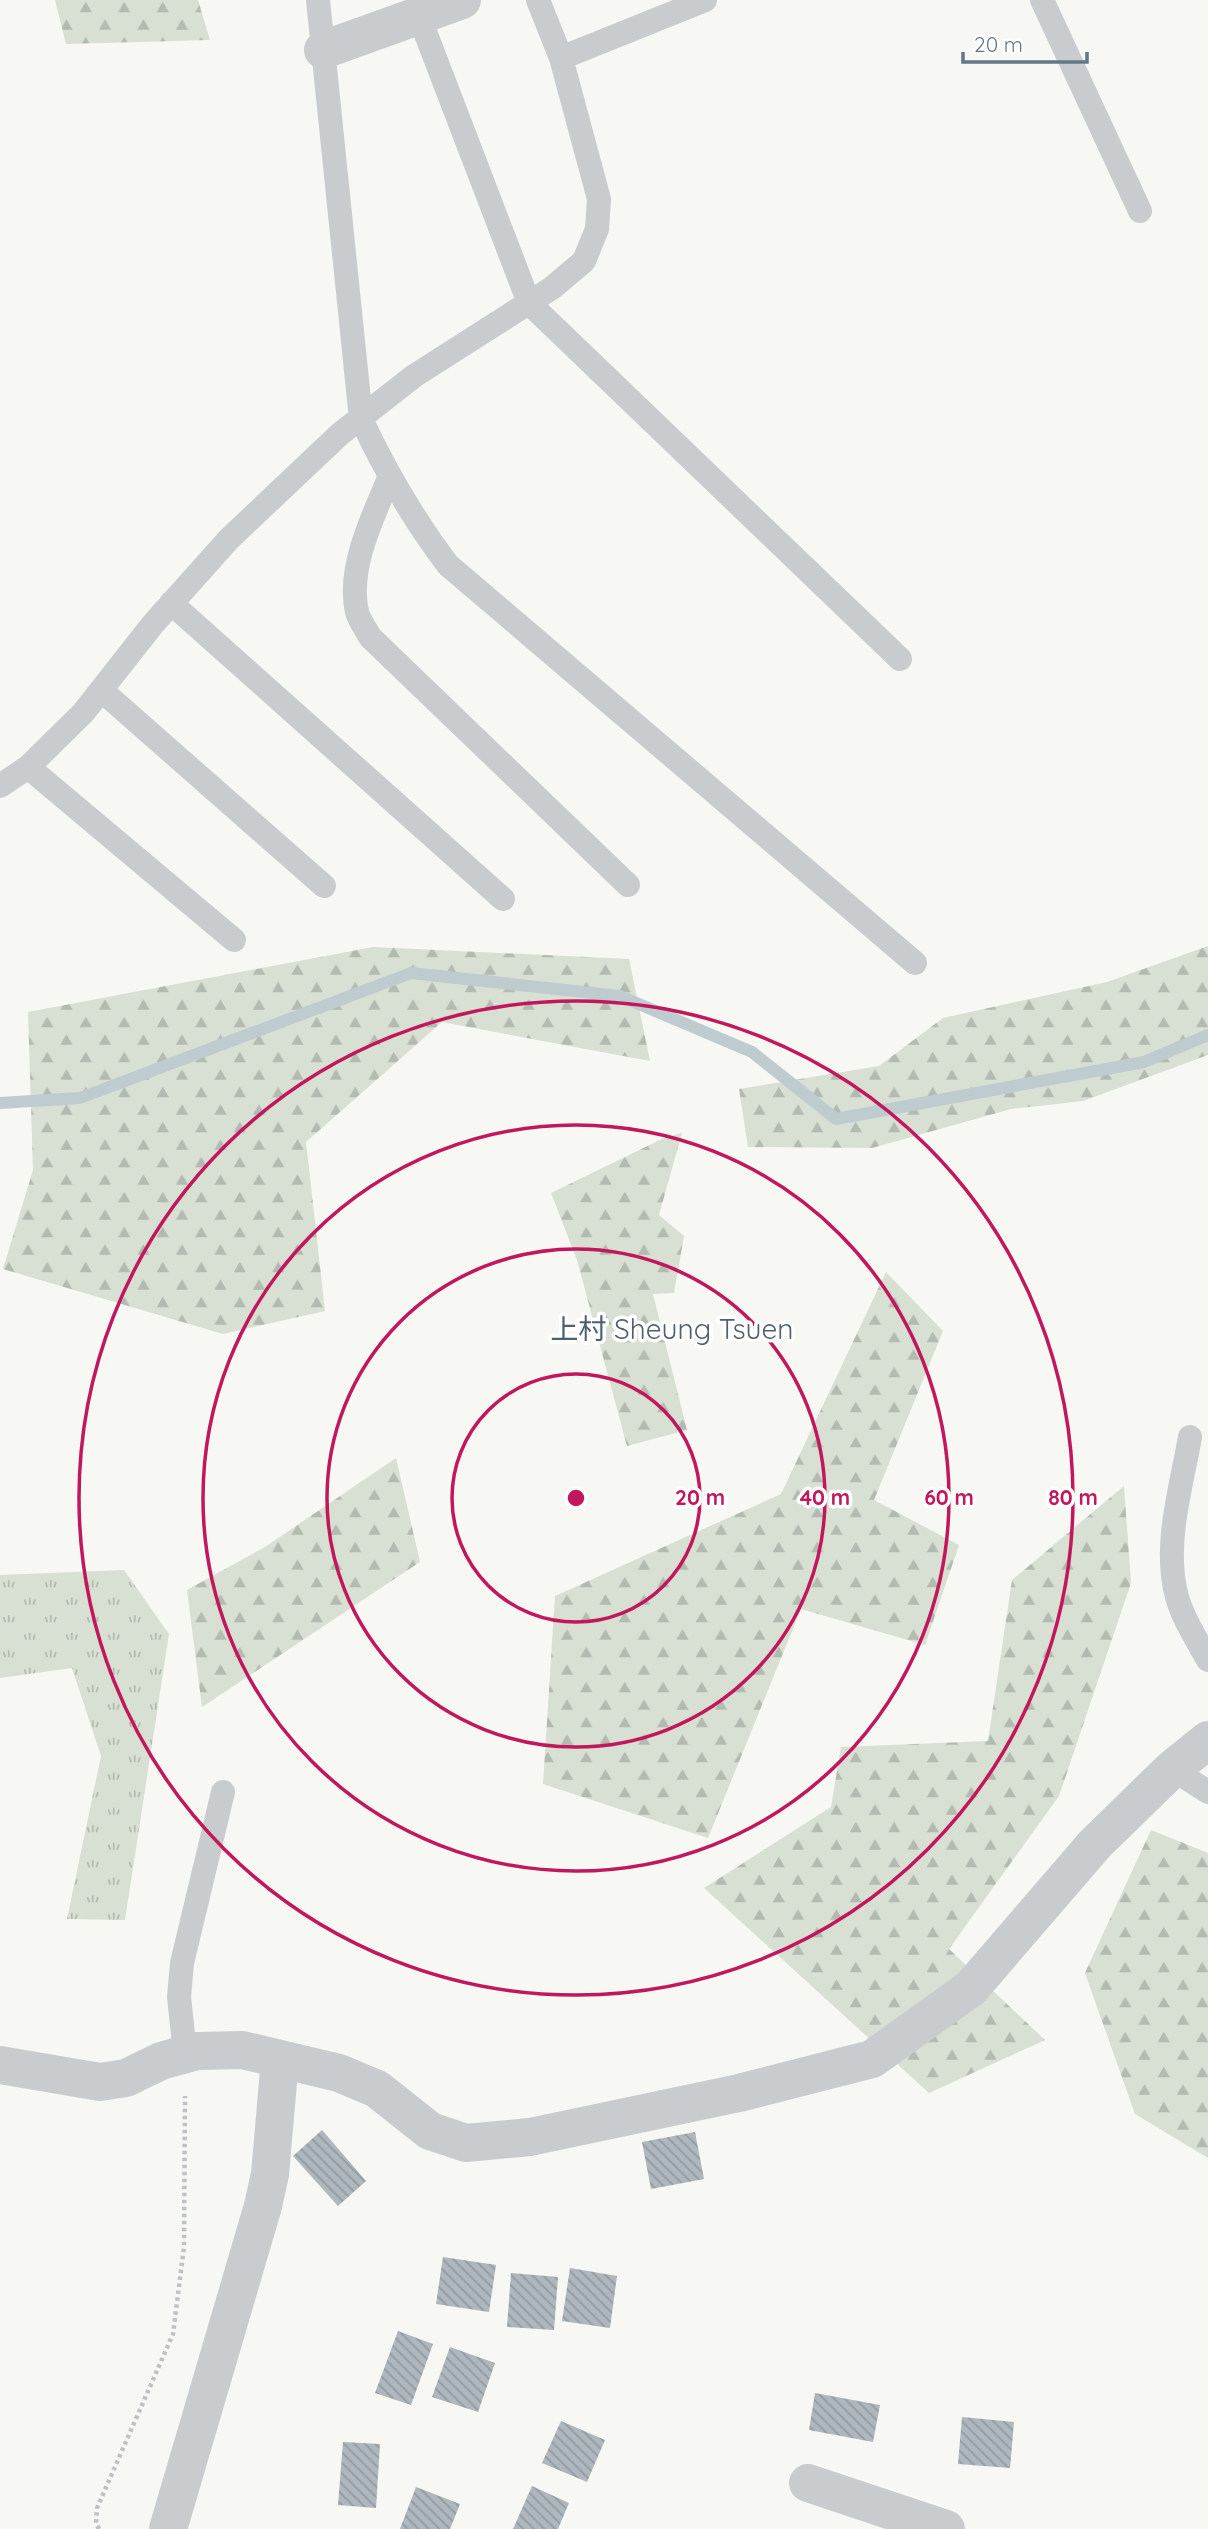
<svg xmlns="http://www.w3.org/2000/svg" width="1208" height="2529" viewBox="0 0 1208 2529" font-family="Quicksand,'Noto Sans TC',sans-serif">
	<style>
		.grass { fill: url(#grass-tufts) }
		.forest { fill: url(#forest-firs) }
		.lines { fill: none; stroke-linecap: round; stroke-linejoin: round }
		.stream { stroke: #beccd0; stroke-width: 12 }
		.building { fill: url(#building-back-hatch) }
		.path { stroke: #bfc2c4; stroke-width: 4.5; stroke-dasharray: 3.5 3.5; stroke-linecap: butt }
		.lane { stroke: #c8cccf; stroke-width: 24 }
		.street { stroke: #c8cccf; stroke-width: 38 }
		.ring { fill: none; stroke: #c2185b; stroke-width: 3.5 }
		.labels { text-anchor: middle; dominant-baseline: central; stroke-width: 7; stroke-linejoin: round; paint-order: stroke }
		.quarter-label { font-size: 28px; fill: #51616b; stroke: #fff }
		.centre { fill: #c2185b; stroke: #fff; stroke-width: 3.5 }
		.ring-label { font-size: 21px; text-anchor: middle; font-weight: bold; fill: #c2185b; stroke: #fff; stroke-width: 7; stroke-linejoin: round; paint-order: stroke }
	</style>
	<defs>
		<pattern id="grass-tufts" width="24" height="20" patternUnits="userSpaceOnUse" patternTransform="scale(1.75)"><rect width="24" height="20" fill="#d8dfd3"/><path d="M3 7l-1-3M5 7V3M7 7l1-3M15 17l-1-3M17 17v-4M19 17l1-3" fill="none" stroke="#b3bab1"/></pattern>
		<pattern id="forest-firs" width="22" height="20" patternUnits="userSpaceOnUse" patternTransform="scale(1.75)"><rect width="22" height="20" fill="#d8dfd3"/><path d="M5 1l3.5 6h-7zM16 11l3.5 6h-7z" fill="#b3bab1"/></pattern>
		<pattern id="building-back-hatch" width="6" height="6" patternUnits="userSpaceOnUse" patternTransform="scale(1.75)"><rect width="6" height="6" fill="#aeb7bd"/><path d="M-1 5l2 2M0 0l6 6M5-1l2 2" fill="none" stroke="#919a9f"/></pattern>
	</defs>
	<rect width="100%" height="100%" fill="#f7f7f3"/>
	<!-- grass -->
	<path class="grass" d="M124,1570L169,1634L125,1920L67,1919L101,1756L72,1668L0,1678V1575Z"/>
	<!-- forest -->
	<path class="forest" d="M55,0H198L210,40L66,44Z
		M1208,946V1055L1083,1101L1011,1109L872,1148L748,1147L739,1089L879,1066L943,1018L1107,982Z
		M373,947L629,959L650,1061L442,1022L306,1142L325,1311L223,1334L3,1269L33,1170L28,1012Z
		M682,1133L659,1215L684,1236L674,1293L653,1294L687,1430L627,1446L577,1260L551,1193L664,1138Z
		M886,1272L943,1331L874,1500L959,1545L925,1645L801,1609L708,1838L543,1784L555,1596L781,1494Z
		M396,1458L420,1562L202,1707L187,1590L265,1547Z
		M1124,1486L1131,1583L1059,1796L949,1949L1045,2040L929,2093L704,1888L831,1807L841,1747L988,1741L1012,1580Z
		M1151,1830L1208,1853V2158L1135,2114L1085,1973Z"/>
	<g class="lines">
		<!-- stream -->
		<path class="stream" d="M0,1103L80,1098L411,973L620,996L752,1052L836,1119L1144,1062L1208,1035"/>
	</g>
	<!-- building -->
	<path class="building" d="M322,2130L366,2181L338,2206L293,2156Z
		M695,2132L704,2179L651,2189L642,2142Z
		M443,2257L496,2265L489,2312L436,2304Z
		M570,2268L617,2276L610,2328L562,2321Z
		M511,2273L558,2277L554,2330L507,2327Z
		M398,2331L433,2344L411,2405L375,2393Z
		M450,2347L495,2363L478,2412L432,2397Z
		M815,2393L880,2405L873,2442L809,2430Z
		M962,2417L1014,2422L1010,2468L958,2464Z
		M561,2421L605,2440L587,2482L542,2463Z
		M343,2442L380,2444L376,2508L338,2505Z
		M532,2486L569,2503L558,2529H513Z
		M416,2487L460,2504L450,2529H400Z"/>
	<g class="lines">
		<!-- path -->
		<path class="path" d="M99,2529L96,2523L97,2508L173,2334L184,2247L185,2096"/>
		<!-- lane -->
		<path class="lane" d="M318,0L361,419C386,472 413,519 448,565L915,963
			M1042,0L1140,211
			M419,16L529,303L900,659
			M561,58L705,0
			M389,478C373,517 347,568 357,612C359,620 366,629 370,637L628,885
			M171,603L503,899
			M101,690L324,886
			M28,767L234,940
			M0,786L28,767L83,713L153,624L229,539L340,434L414,376L552,288L584,261L597,229L599,199L561,58L538,0
			M1190,1437C1181,1489 1163,1545 1177,1597C1183,1619 1197,1640 1208,1660
			M1172,1769L1208,1792
			M185,2053L179,1997L182,1963L223,1792"/>
		<!-- street -->
		<path class="street" d="M323,50L462,0
			M0,2065L100,2082L126,2078L161,2061L197,2051L242,2050L339,2073L377,2089L430,2131L466,2143L530,2137L739,2093L872,2059L971,1988L1095,1844L1172,1769L1208,1740
			M808,2483L946,2529
			M168,2529L263,2206L270,2174L280,2059"/>
	</g>
	<!-- distance rings -->
	<g class="ring">
		<circle cx="576" cy="1498" r="124"/>
		<circle cx="576" cy="1498" r="249"/>
		<circle cx="576" cy="1498" r="373"/>
		<circle cx="576" cy="1498" r="497"/>
	</g>
	<g class="labels">
		<!-- quarter labels -->
		<g class="quarter-label">
			<text x="672" y="1328">上村 Sheung Tsuen</text>
		</g>
	</g>
	<circle cx="576" cy="1498" r="10" class="centre"/>
	<g class="ring-label">
		<text x="700" y="1505">20 m</text>
		<text x="825" y="1505">40 m</text>
		<text x="949" y="1505">60 m</text>
		<text x="1073" y="1505">80 m</text>
	</g>
	<!-- scale -->
	<path d="M963 52v10h124v-10" fill="none" stroke="#627887" stroke-width="3.5"/>
	<text x="974" y="52" font-size="21" fill="#627887" stroke="#ffffff" stroke-width="5" paint-order="stroke">20 m</text>
</svg>
